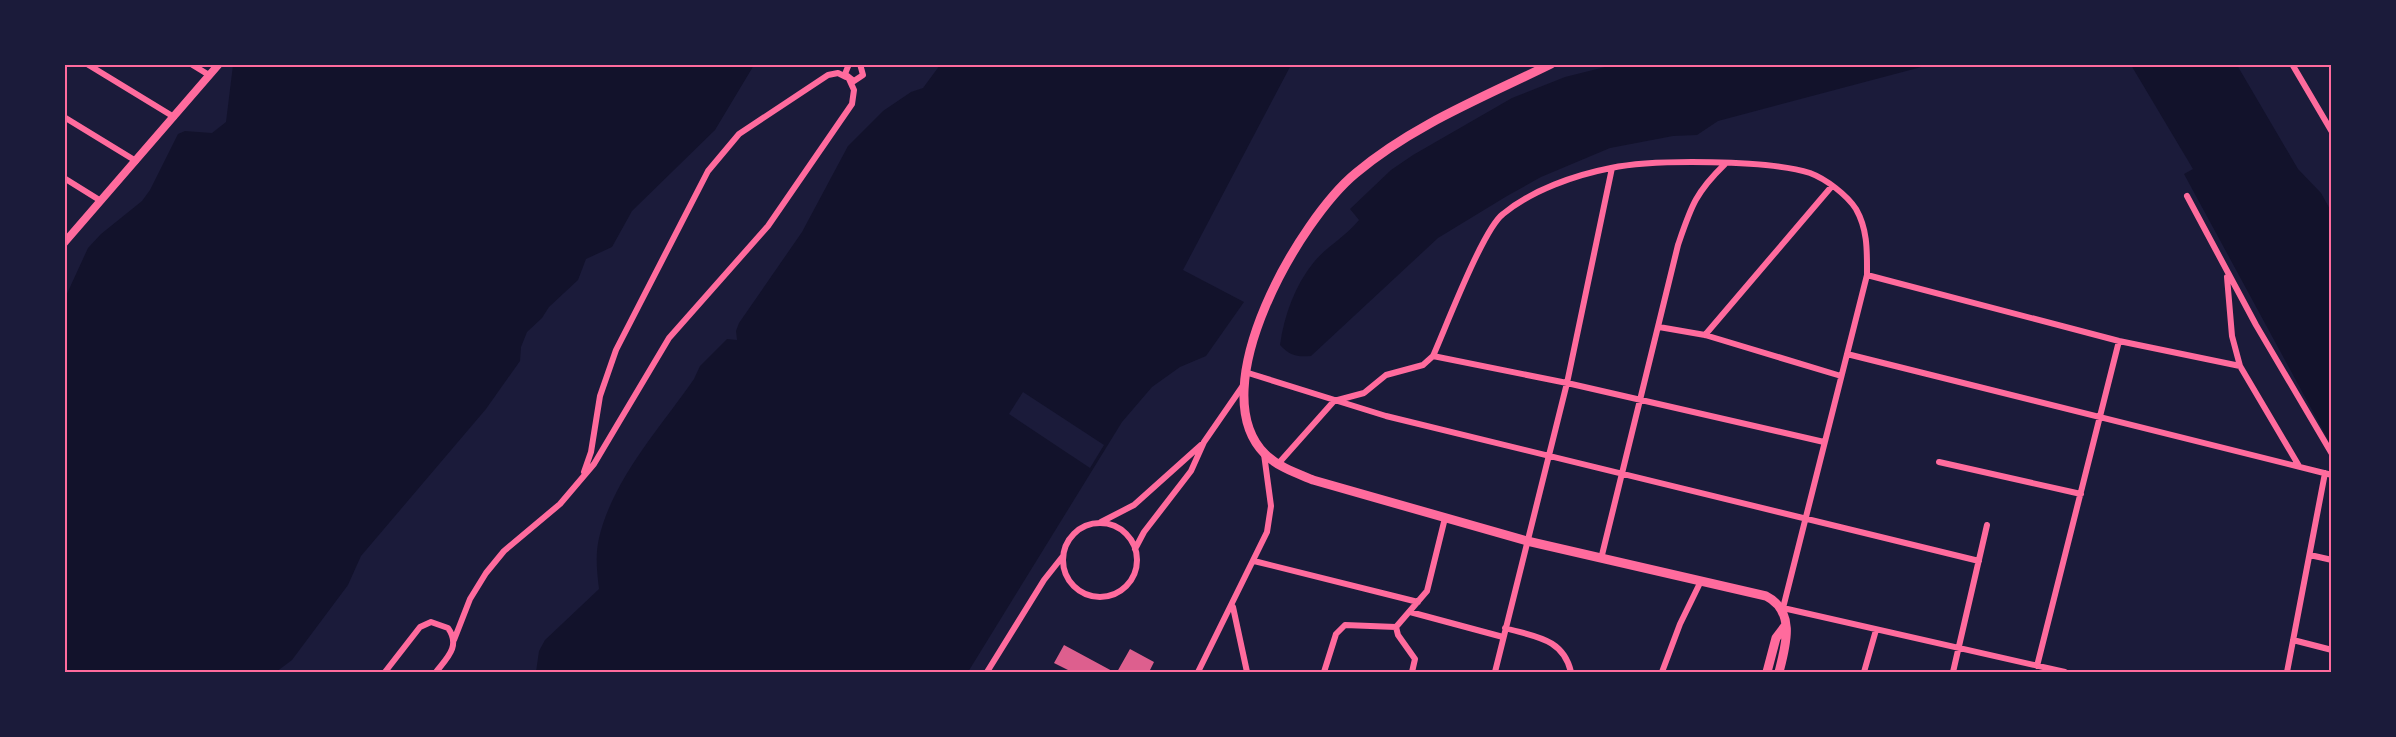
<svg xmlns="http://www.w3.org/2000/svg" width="2396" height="737" viewBox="0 0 2396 737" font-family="'Zilla Slab',serif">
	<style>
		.water { fill: #12122b }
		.pier { fill: #1b1b3a }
		.building { fill: #dd5f8e }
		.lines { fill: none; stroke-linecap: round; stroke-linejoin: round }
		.minor { stroke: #ff6b9d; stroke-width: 6 }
		.tertiary { stroke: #ff6b9d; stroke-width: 8 }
		.primary { stroke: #ff6b9d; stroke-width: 9 }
		.neatline { fill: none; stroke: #ff6b9d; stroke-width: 2 }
	</style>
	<rect width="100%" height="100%" fill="#1b1b3a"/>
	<!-- water -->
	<path class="water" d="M1617,64L1929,65L1718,121L1697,135L1673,136L1610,148L1541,177L1507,196L1438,238L1311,356C1297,357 1290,356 1280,345C1284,316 1295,285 1314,262C1325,248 1345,237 1359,220L1350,209L1391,170L1413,155L1512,98L1565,77Z
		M233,65H754L715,130L632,211L612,247L586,259L578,280L549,307L542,318L527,332L521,347L520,361L486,409L361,556L348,585L292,660L276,672H65V298L88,248L101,234L142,201L150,190L178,134L185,131L212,133L226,122Z
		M940,65H1291L1183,270L1244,302L1206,356L1180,367L1152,387L1122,422L968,672H536L539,651L545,640L599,589C597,572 595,555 599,538C613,479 660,428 694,379L700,366L727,339L737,340L736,331L739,323L802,232L848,146L883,111L911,92L923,88Z
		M2131,65H2237L2298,169L2321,193L2331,211V445L2184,174L2193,169Z"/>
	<!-- pier -->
	<path class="pier" d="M1023,392L1104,445L1090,468L1009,414Z"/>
	<!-- building -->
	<path class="building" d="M1064,645L1114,672H1072L1054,663Z
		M1130,649L1154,662L1149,672H1117Z"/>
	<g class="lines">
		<!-- minor -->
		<path class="minor" d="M87,64L174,117
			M191,64L209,75
			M849,64L845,74L854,81L863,75L860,64
			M2292,64L2332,132
			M64,117L136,161
			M64,178L101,201
			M2187,196L2256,325L2332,454
			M1867,275L2119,341L2240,366
			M2227,277L2232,336L2240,366L2299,466
			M1659,327L1705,335L1841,376
			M1705,335L1832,186
			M1847,354L2332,475
			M1433,356L1567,383L1824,442
			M1245,372L1386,416L1979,561
			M1939,462L2081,494
			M1278,464L1334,401L1364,393L1386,375L1423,365L1433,356C1446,327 1483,229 1503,214C1532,190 1575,175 1611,168C1654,159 1770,160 1810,173C1826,179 1847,195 1856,209C1868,230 1867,252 1867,275L1783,608L2065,672
			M584,472L591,452L600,396L616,350L708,171L739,134L828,75L838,73L846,77
			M1101,522L1134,505L1201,445
			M1063 560a37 37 0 1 1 74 0a37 37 0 1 1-74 0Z
			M1135,549L1144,532L1191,471L1204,442L1242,387
			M2310,555L2332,560
			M1601,559L1678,245C1691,207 1695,193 1725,164
			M1254,561L1418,602
			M1233,607L1247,672
			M1410,612L1503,637
			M1396,627L1398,635L1415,659L1412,672
			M1505,628C1535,637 1563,638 1571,672
			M454,640L470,599L486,573L504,551L560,504L594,464L669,338L768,226L852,104L854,90L849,79
			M2293,640L2332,650
			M2037,666L2119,341
			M385,672L420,627L431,622L448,628C461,646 447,658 436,672
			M987,672L1044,580L1063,556
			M1198,672L1267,532L1271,506L1264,454
			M1324,672L1336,634L1345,625L1396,627L1427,591L1445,518
			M1495,672L1567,383L1612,168
			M1662,672L1680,624L1700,583
			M1864,672L1876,630
			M1953,672L1987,525
			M2287,672L2325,473"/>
		<!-- tertiary -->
		<path class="tertiary" d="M64,243L219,64"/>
		<!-- primary -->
		<path class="primary" d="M1551,64C1484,97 1413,125 1356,173C1301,218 1200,389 1265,454C1278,467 1296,473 1313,480L1527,541L1766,596C1796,611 1786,645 1779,672
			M1767,672L1776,638L1785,626"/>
	</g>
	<!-- border -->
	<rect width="2396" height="737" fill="none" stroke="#1b1b3a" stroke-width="132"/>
	<rect x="66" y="66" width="2264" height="605" class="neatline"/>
</svg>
